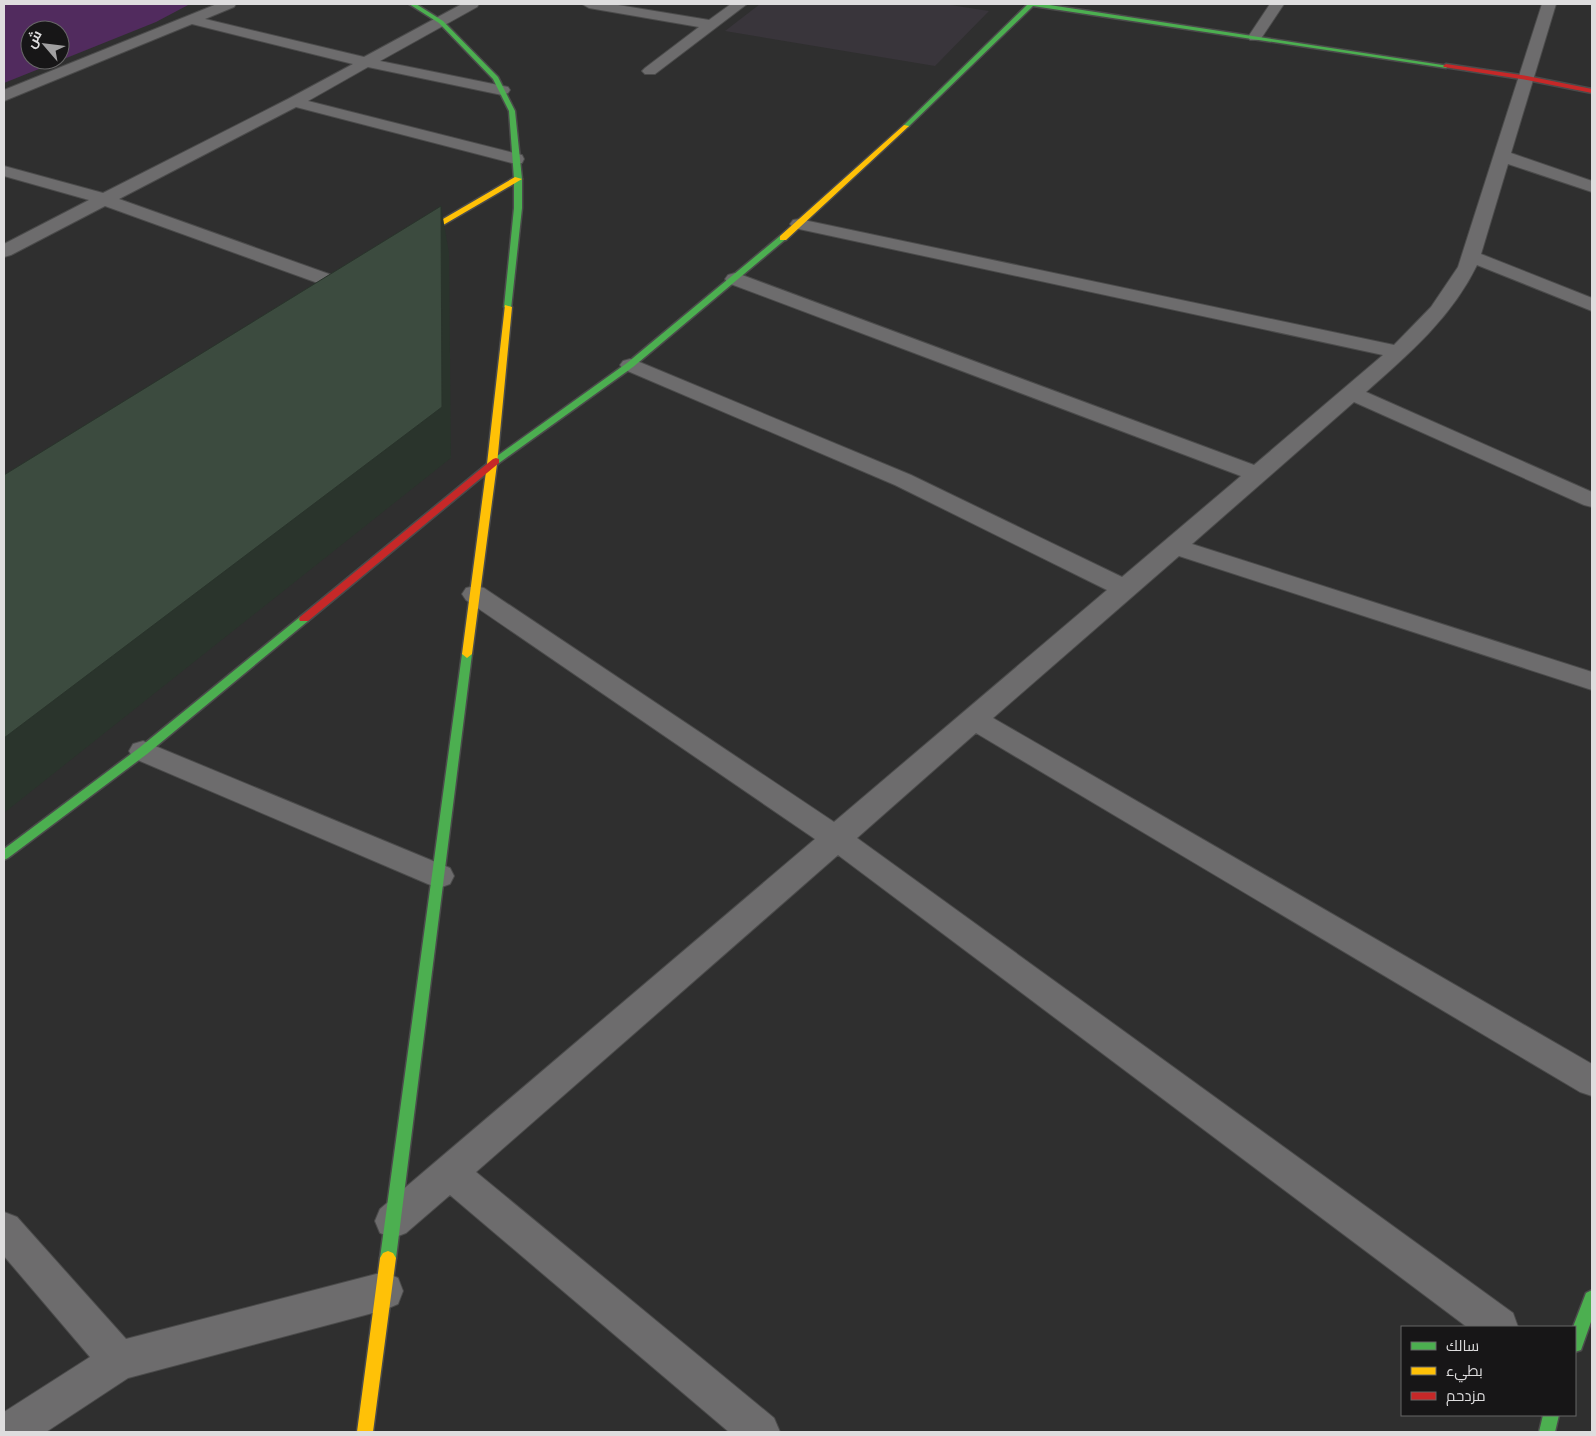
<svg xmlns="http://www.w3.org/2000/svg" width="1596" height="1436" viewBox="0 0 1596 1436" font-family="'Exo 2',Cairo,sans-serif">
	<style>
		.built { fill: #39353b }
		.green { fill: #512b5e; fill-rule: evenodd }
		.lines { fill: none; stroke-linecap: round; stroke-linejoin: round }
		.street-casing { stroke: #4b4b4b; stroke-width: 2 }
		.fast-casing { stroke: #4b4b4b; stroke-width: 3 }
		.slow-casing { stroke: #4b4b4b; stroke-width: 3 }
		.jam-casing { stroke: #4b4b4b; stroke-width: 3 }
		.street { fill: #6d6c6d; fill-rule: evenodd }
		.fast { fill: #4caf50; fill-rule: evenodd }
		.slow { fill: #ffc107; fill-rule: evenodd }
		.jam { fill: #c62828; fill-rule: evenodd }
		.shaded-wall { fill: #2a342c }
		.building { fill: #3c4b3f; stroke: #2a342c }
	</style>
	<rect width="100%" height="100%" fill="#2f2f2f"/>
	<!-- built -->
	<path class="built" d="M760,4H944L989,11L935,66L725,31Z"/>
	<!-- green -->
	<path class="green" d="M12,4H190L156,22L4,83V5ZM30,30H60V60H30Z"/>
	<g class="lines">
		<!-- street casing -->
		<g class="street-casing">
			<path id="street" d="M217,4H236L234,7L205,19L364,57L462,4H479L477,7L380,61L508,87L510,90L508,93L502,95L368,67L308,101L522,155L524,159L522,163L516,164L296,107L119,199L343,279L346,283L343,287L336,289L329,287L105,206L11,255L4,257V244L89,200L4,176V166L103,193L288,99L353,64L192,24L4,101V90Z
				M582,4H612L709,20L731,4H747L655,74H645L642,71L645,68L699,27L589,8Z
				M1270,4H1284L1260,40H1250L1248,37Z
				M1542,4H1556L1511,153L1592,181V192L1508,164L1481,254L1592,298V311L1477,265C1452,317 1408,355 1366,392L1592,492V507L1584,505L1354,402L1192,544L1592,672V690L1179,556L993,718L1592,1064V1096L1580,1092L976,733L857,838L1513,1313L1518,1327H1467L838,855L476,1172L774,1418L780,1432H729L450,1195L406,1233L393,1238L380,1233L375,1221L380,1209L815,839L466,600L462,594L466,588L475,586L484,588L834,822L1107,590L895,485L623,369L620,365L623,361L630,359L637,361L911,475L1122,577L1241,476L728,283L725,279L728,275L735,273L742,275L1254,465L1383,355L799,229L793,228L790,224L793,220L799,219L1394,345L1431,307L1458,267Z
				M143,741L450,868L454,876L450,884L439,888L428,884L133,758L129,751L133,744Z
				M4,1212L17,1217L126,1339L384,1272L398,1278L403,1291L398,1304L384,1310L128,1378L46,1432H4V1412L90,1357L4,1256Z"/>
		</g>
		<!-- fast casing -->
		<g class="fast-casing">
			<path id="fast" d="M409,4H416L443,21L498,77L515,111L522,179V208L511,309L504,307L514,208V179L509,111L493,79L439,23Z
				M1028,4H1043L1449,66L1446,68L1033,6L908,127H904V125Z
				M780,236L787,238L633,367L499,463H493V459L627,363Z
				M304,616L308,617L309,619L308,621L147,754L8,858L4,860V849L139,748L300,617Z
				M467,650L472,654L396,1258L393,1263L388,1265L383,1263L380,1258L462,654Z
				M1592,1290V1319L1581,1350L1575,1352V1327H1573L1586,1293Z
				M1543,1415H1559L1555,1432H1539Z"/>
		</g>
		<!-- slow casing -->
		<g class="slow-casing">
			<path id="slow" d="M904,125L909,126L786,240H780V236Z
				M515,177L522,179L414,242L407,240Z
				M505,305L512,307L497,464L472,654L467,658L462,654L487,464Z
				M388,1251L393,1253L396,1258L373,1432H357L380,1258L383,1253Z"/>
		</g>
		<!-- jam casing -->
		<g class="jam-casing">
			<path id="jam" d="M1446,64L1527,76L1592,89V93L1527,80L1444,67L1443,66Z
				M496,458L499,459V463L308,621H300L299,619L300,617L493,459Z"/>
		</g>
		<!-- street -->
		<use href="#street" class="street"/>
		<!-- fast -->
		<use href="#fast" class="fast"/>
		<!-- slow -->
		<use href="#slow" class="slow"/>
		<!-- jam -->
		<use href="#jam" class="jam"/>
	</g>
	<!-- shaded-wall -->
	<path class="shaded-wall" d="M441,206L449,253L451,458L4,813V738Z"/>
	<!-- building -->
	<path class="building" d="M441,206L442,407L4,738V475Z"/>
	<!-- border -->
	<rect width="1596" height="1436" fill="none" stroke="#deddde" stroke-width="10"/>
	<!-- legend -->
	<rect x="1401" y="1326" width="175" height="90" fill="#171617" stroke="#676667"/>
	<rect x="1411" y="1342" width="25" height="8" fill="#4caf50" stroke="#676667"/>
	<text x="1446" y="1351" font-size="15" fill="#deddde">سالك</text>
	<rect x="1411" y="1367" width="25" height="8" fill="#ffc107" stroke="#676667"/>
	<text x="1446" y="1376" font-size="15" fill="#deddde">بطيء</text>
	<rect x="1411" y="1392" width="25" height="8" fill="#c62828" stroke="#676667"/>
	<text x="1446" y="1401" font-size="15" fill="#deddde">مزدحم</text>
	<!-- north arrow -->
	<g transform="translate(45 45) rotate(298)"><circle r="24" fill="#171617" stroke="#676667"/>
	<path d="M0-4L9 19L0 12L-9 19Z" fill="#a1a0a1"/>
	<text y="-8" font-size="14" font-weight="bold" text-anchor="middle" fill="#deddde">ش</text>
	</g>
</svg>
